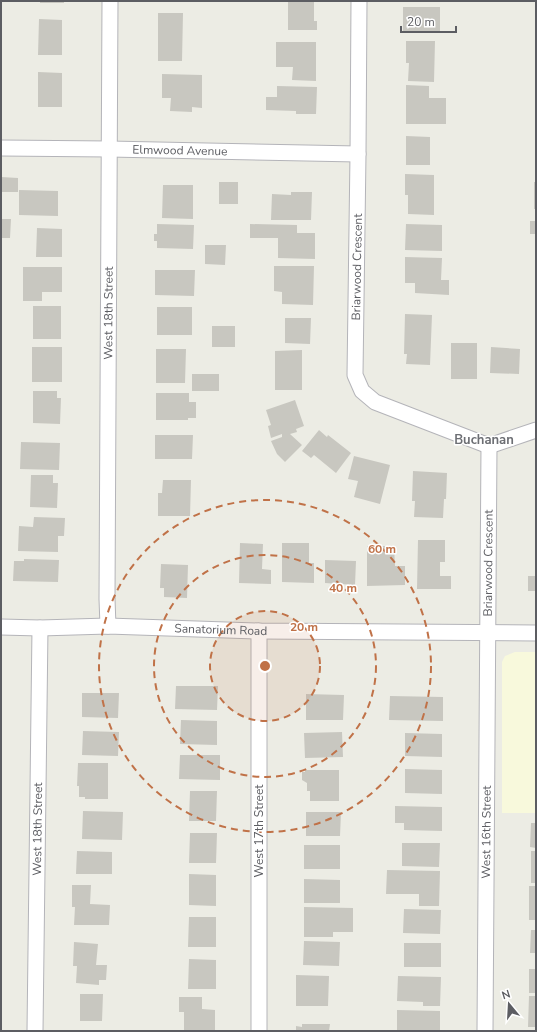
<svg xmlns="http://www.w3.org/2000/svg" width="537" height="1032" viewBox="0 0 537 1032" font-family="'Nunito Sans',sans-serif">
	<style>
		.commercial { fill: #f8f9dc }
		.building { fill: #c8c7c0 }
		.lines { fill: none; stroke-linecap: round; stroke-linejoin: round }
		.street-casing { stroke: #b4b4b9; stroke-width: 17 }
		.street { stroke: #fff; stroke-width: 15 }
		.ring { fill: none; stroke: #c07248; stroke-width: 2; stroke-dasharray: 7 5 }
		.labels { text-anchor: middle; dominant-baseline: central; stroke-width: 3; stroke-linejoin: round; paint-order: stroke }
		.street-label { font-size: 12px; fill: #5c5d62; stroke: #fff }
		.neighbourhood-label { font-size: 13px; font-weight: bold; fill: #6d6f74; stroke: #fff }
		.centre { fill: #c07248; stroke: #fff; stroke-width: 2 }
		.ring-label { font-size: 12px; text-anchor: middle; font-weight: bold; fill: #c07248; stroke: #fff; stroke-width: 3; stroke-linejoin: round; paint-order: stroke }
	</style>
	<rect width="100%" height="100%" fill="#ecece4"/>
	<!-- commercial -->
	<path class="commercial" d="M515,652H536V813H502V662L505,656Z"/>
	<!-- building -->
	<path class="building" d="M40,1H64V3H40Z
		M288,2H314V21H317V30H288Z
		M403,7H440V33H403Z
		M158,13H183L182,61H158Z
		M39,19L62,20V55H38Z
		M406,41H435L434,82L408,81L409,63H406Z
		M276,42H316V81L292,80L293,67H276Z
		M38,72L62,73V107H38Z
		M162,74L202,75V108L192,107V112L170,111L171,98H162Z
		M406,85L429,86V98H446V124H406Z
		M277,86L317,87L316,114H296V111L266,110V97H277Z
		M406,136L430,137V165H406Z
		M405,174L434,175V215L408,214V195H405Z
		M1,177L18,178V192H1Z
		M219,182H238V204H219Z
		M534,182H536V209H534Z
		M163,185H193V219L162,218Z
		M19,190L58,191V216L19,215Z
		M291,192H312L311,220H271L272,194L291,195Z
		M1,219H11L10,238H1Z
		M530,221H536V234H530Z
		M157,224L194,225L193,249L157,248V241H154V234H157Z
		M250,224L297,225V233H315V259L278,258V238H250Z
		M406,224L442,225V251L405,250Z
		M37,228L62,229V257H36Z
		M205,245H226L225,265L205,264Z
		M405,257L442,258L441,280H449V295L415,293V283H405Z
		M274,266H314L313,305L282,304V292L274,291Z
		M23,267H62V292H42V301H23Z
		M155,270H195L194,296L155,295Z
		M33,306H61V339H33Z
		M157,307H192V335H157Z
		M405,314L432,315L430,365L406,364L407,354H404Z
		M285,318H311L310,344L285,343Z
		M212,326H235V347H212Z
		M451,343H477V379H451Z
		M32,347H62V382H32Z
		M491,347L520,349L519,374L490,373Z
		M156,349H186L185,383H156Z
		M302,350V390H275V351Z
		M192,374H219V391H192Z
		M33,391H57V398H61L60,424L33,423Z
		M156,393H189V402H196V418H188V420H156Z
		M295,400L304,426L296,429L297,432L290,434L302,445L285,462L277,454L271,441L282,437V434L271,438L268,426L271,425L266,410Z
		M319,430L327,437L328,435L351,453L336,473L314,455L311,458L302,451Z
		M155,435H193L192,459H155Z
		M21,442L60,443L59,470L20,469Z
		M354,456L390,465L380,504L354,497L358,481L348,479Z
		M413,471L447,473L446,499H444L443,518L414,517L415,501H412Z
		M31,475H53V483H58L57,508L30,507Z
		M163,480H191L190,516H158V493H162Z
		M34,517L65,518L64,536H58V552L18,551L19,526L33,527Z
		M418,540H445V562H440V576H451V589H417Z
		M240,543L263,544L262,569L271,570V584L239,583Z
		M282,543H309V563H314V583L282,582Z
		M367,546H394L395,566H405V585L367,586Z
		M24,559L59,560L58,582L13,581L14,561H24Z
		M325,560L356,561L355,585L325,583Z
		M161,564L188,565L187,598L164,597V588H160Z
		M528,576H536V591H528Z
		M176,686H218L217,710L175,709Z
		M82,693H119L118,718L82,717Z
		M306,694L344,695L343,720H306Z
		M390,696L443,697V721L389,720Z
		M181,720L217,721V745L180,744Z
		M83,731L119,732L118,756L82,755Z
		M342,732L343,757L305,758L304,733Z
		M405,733L442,734V757L405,756Z
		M180,755H220V780L179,779Z
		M78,763H108V799H85V797H79V786H77Z
		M405,769L442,770V794L405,793Z
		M305,770H339V801H310V791H307V783L302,780V772H305Z
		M190,791H217L216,821H189Z
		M395,806L442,807V831L404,830V823H395Z
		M83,811L123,812L122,840L82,839Z
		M306,812H341L340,836H306Z
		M531,823H536V848L530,847Z
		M190,833H217L216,863H189Z
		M402,843H440L439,867L402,866Z
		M304,845H340V869H304Z
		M77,851L112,852V874H76Z
		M531,851H536V883H531Z
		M387,870L440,871L439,906H419V894H386Z
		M189,874L216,875V906L189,905Z
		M304,879L340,880V903H304Z
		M72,885H91L90,904L110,905L109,925H74L75,907H72Z
		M529,886H536V920H529Z
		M304,907L353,908V932H333V937H304Z
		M404,909L441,910L440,934L403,933Z
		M189,917H216V947H188Z
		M531,930H536V953H530Z
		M304,941L340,942L339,966L303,965Z
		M74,942L98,944L96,965H107L106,980H99V985L76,983L77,966H73Z
		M404,943H441V967H404Z
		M189,959L216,960V989H188Z
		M529,969H536V993H529Z
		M296,975L329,976L328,1006H296Z
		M398,976L441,977L440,1006H423V1002L397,1001Z
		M80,994H103L102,1021H80Z
		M529,996H536V1027H528Z
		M179,997H202V1009L215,1010V1031H184V1012H179Z
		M397,1010L440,1011V1031H397Z
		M302,1024H330L329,1031H296V1026L302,1027Z"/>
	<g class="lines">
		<!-- street casing -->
		<g class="street-casing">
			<g id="street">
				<path d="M359,1L358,154L355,375L362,391L375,402L489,446L536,430"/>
				<path id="s1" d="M1,148L109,149L358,154"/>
				<path id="s2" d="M108,626L107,599L110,1"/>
				<path id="s3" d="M1,627L40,628L108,626L259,631L536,633"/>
				<path d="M259,631V1031"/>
				<path id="s4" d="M35,1031L40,628"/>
				<path id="s5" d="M485,1031L489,446"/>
			</g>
		</g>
		<!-- street -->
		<use href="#street" class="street"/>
	</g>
	<!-- distance rings -->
	<circle cx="265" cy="666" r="55" fill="#c07248" fill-opacity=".12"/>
	<g class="ring">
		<circle cx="265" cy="666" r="55"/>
		<circle cx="265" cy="666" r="111"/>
		<circle cx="265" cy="666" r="166"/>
	</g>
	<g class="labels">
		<!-- street labels -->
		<g class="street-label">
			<text stroke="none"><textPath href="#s1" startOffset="179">Elmwood Avenue</textPath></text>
			<text transform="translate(357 267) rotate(-89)">Briarwood Crescent</text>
			<text stroke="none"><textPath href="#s2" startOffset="313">West 18th Street</textPath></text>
			<text stroke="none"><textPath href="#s5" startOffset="468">Briarwood Crescent</textPath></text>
			<text stroke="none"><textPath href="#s3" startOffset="220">Sanatorium Road</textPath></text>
			<text stroke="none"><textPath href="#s4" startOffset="202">West 18th Street</textPath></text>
			<text transform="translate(259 831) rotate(-90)">West 17th Street</text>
			<text stroke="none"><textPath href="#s5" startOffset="199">West 16th Street</textPath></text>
		</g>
		<!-- neighbourhood labels -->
		<g class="neighbourhood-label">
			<text x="484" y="440">Buchanan</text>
		</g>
	</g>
	<circle cx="265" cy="666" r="6" class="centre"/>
	<g class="ring-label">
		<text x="382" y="553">60 m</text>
		<text x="343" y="592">40 m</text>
		<text x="304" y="631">20 m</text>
	</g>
	<!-- border -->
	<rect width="537" height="1032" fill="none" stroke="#5c5d62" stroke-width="4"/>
	<!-- north arrow -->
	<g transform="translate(509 1004) rotate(342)" stroke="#ffffff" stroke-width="3" paint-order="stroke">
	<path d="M0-3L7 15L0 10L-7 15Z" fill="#5c5d62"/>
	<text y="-6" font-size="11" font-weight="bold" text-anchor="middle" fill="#5c5d62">N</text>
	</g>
	<!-- scale -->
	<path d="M401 26v6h55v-6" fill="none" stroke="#5c5d62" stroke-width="2"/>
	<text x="407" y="26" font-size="12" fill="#5c5d62" stroke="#ffffff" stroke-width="3" paint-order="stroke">20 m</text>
</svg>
